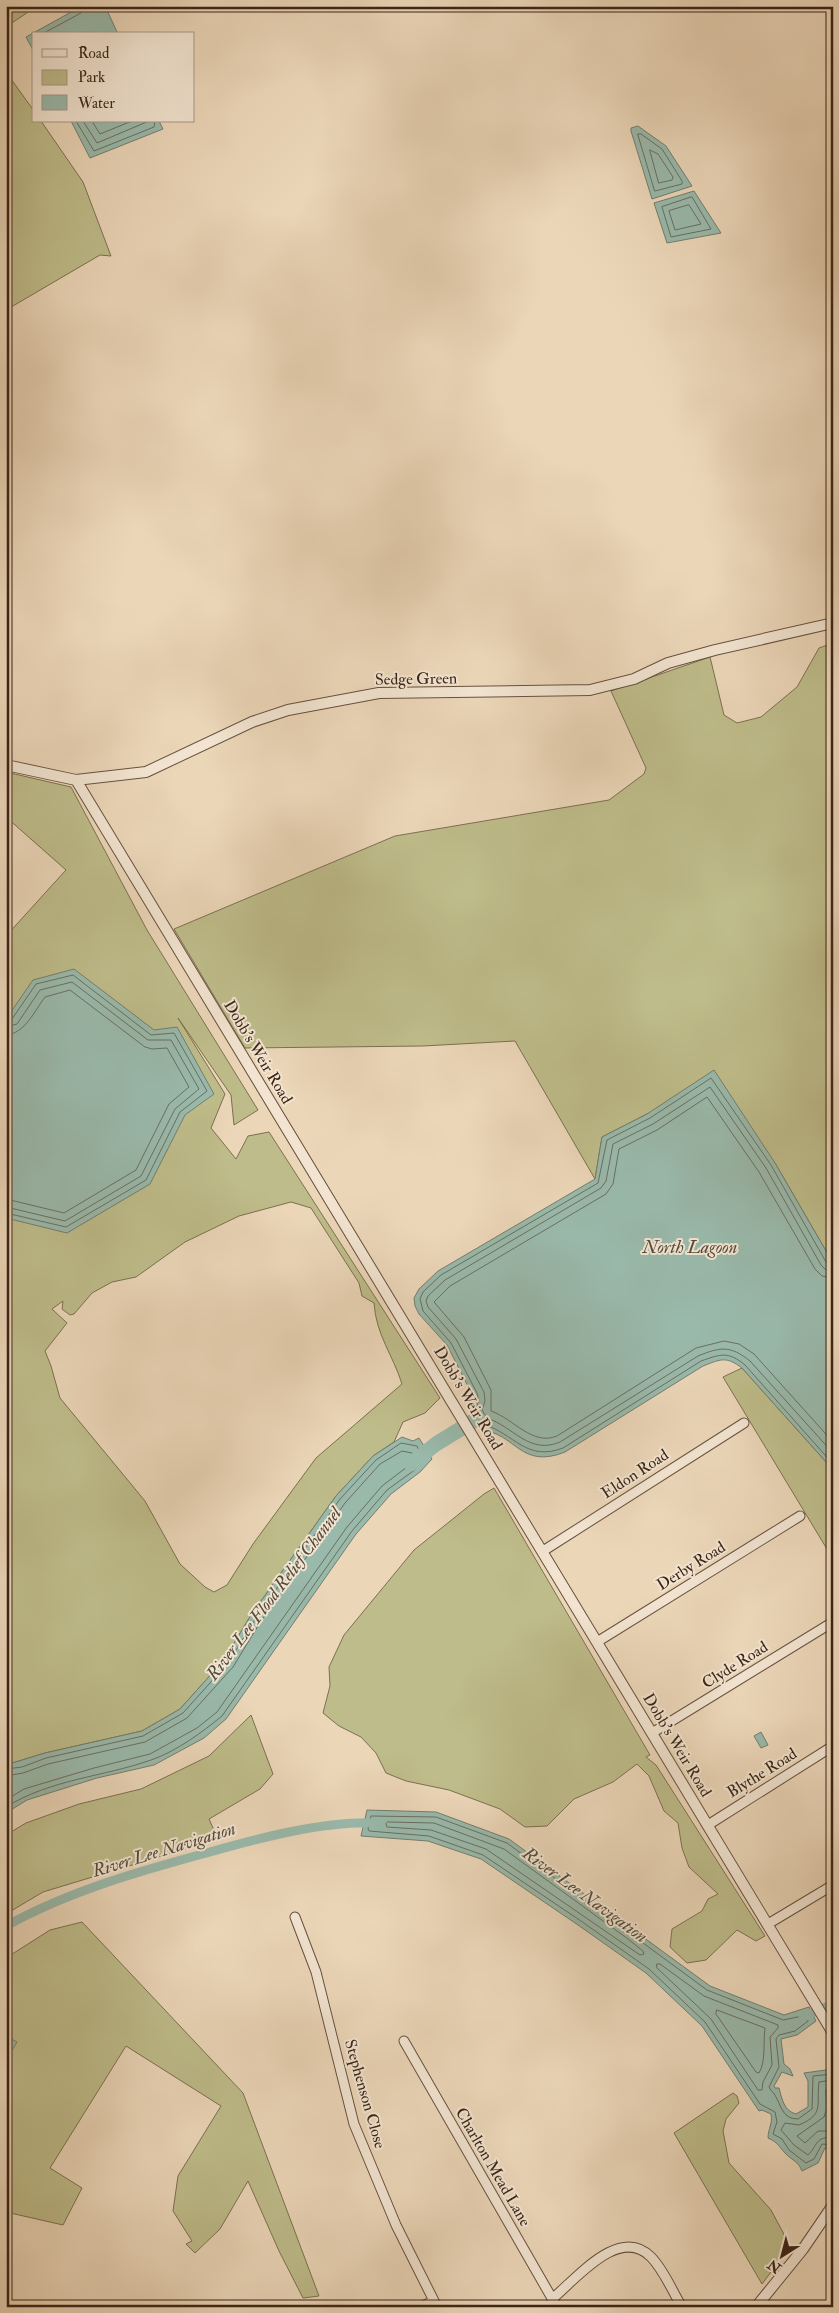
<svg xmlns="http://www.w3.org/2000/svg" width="839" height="2313" viewBox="0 0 839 2313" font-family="'IM FELL Double Pica',serif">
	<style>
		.green { fill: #bebc8a; stroke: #7c7050; fill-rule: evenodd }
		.water { fill: #99b9ab; stroke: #737e6f }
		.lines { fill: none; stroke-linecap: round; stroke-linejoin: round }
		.shore { stroke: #6a6f60; stroke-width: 1 }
		.canal { stroke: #99b9ab; stroke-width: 9 }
		.river { stroke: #99b9ab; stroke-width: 15 }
		.minor-casing { stroke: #67513e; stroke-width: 11 }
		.tertiary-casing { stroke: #67513e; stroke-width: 12 }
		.minor { stroke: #f2e4d1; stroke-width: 9 }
		.tertiary { stroke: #f2e4d1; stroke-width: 10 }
		.labels { text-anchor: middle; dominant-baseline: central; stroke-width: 4; stroke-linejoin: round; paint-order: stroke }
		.street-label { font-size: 16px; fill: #3b2516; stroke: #f2e4d1 }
		.water-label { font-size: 18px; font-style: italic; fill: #524a3b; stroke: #f2e4d1 }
	</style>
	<rect width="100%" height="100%" fill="#ebd6b8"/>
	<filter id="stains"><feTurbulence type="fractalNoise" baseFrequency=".004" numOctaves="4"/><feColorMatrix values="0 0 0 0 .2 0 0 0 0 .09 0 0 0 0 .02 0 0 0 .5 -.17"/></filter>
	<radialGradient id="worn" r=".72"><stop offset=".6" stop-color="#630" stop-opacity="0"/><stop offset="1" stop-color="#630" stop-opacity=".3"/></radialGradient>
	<!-- green -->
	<path class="green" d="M6,6H37L6,27Z
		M6,72L34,111V121H41L83,182L111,256L100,255L6,310Z
		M833,643V1263L775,1163L647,1114L602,1137L595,1179L515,1041L423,1046L245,1048L174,929L395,836L609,800L644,774L646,768L611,691L710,657L724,715L737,723L761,717L797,687L819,648Z
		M6,772L71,787L147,930L258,1110L234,1125L231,1095L178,1018L225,1094L211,1128L236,1159L248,1136L269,1132L440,1398L425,1413L403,1422L394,1442L373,1456L336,1496L251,1615L224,1660L180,1709L142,1731L45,1753L6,1765V936L66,870L6,817ZM291,1202L311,1208L359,1283L362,1296L374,1303C376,1335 393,1355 402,1384L316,1458L253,1544L227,1585L214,1592L205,1587L180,1564L145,1501L60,1398L51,1366L45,1351L67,1323L52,1309L63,1301L62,1309L70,1315L74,1314L92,1293L112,1282L136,1277L185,1242L239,1216Z
		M742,1368L827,1463L833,1475V1559L723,1377Z
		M494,1488L650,1755L646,1757L656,1765L765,1936L756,1941L737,1930L706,1960L687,1963L670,1947L672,1929L702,1911L708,1899L718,1894L689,1867L682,1848L678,1823L664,1811L649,1776L637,1764L613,1782L574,1799L547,1826L525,1827L500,1809L449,1790L406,1781L386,1773L376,1753L361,1737L339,1726L323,1713L330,1686L329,1667L344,1635L414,1550L484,1494Z
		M251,1715L273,1774L260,1789L209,1819L218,1839L43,1892L6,1914V1835L26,1823L79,1804L141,1789L209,1756Z
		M82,1922L243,2093L319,2296L303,2298L279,2251L248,2181L220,2229L195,2253L186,2244L192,2241L173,2211L178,2176L221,2106L126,2046L50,2168L82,2188L63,2225L6,2212V1958L50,1930Z
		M733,2093L737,2096L739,2103L726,2119L723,2131L729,2163L771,2210L787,2240L786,2252L762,2284L674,2133Z"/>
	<!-- water -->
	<path class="water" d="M82,6H105L118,34H34V52L26,37Z
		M71,121H159L163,129L90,158Z
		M638,126L666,146L692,186L652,199L631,131V128Z
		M694,191L721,233L667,243L654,203Z
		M74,969L154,1030L177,1027L214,1094L185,1115L150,1184L67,1233L6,1218V1019L33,980Z
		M714,1070L775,1163L833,1263V1475L827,1463L742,1368C726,1356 721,1359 703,1366L565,1452C520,1470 516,1433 481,1430L468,1409L474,1400L473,1396L447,1345L419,1314L415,1306L414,1298L419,1289L438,1271L595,1179L602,1137L647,1114Z
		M402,1437L413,1441L419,1438L424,1446L423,1449L428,1452L432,1459L420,1472L391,1494L356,1534L226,1719L204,1738L154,1765L97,1778L27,1800L6,1813V1765L45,1753L142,1731L180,1709L224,1660L251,1615L336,1496L373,1456Z
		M761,1732L768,1745L761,1748L754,1736Z
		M367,1810L436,1812L509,1839L710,1986L784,2015L809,2007L816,2021L797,2035L781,2039L784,2064L790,2069L793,2076L782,2072L774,2086L775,2088H779C782,2099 784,2111 796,2114L808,2107V2081L804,2073L833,2069V2151L825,2148L818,2163L802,2171C798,2161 793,2161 786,2154C778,2146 779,2143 768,2138C768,2129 773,2123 771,2114L762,2110L759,2111L702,2026L646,1973L578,1925L481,1859L428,1841L361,1836Z
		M6,2036L17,2042L6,2061Z"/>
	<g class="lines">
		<!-- shore -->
		<path class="shore" d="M42,34L81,13L84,6
			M76,121L94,151L154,127L155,121
			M83,121L97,143L149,121
			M92,121L100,134L132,121
			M638,134H641L662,149L682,181V184L655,191Z
			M650,150L658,154L673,177L672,180L659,183Z
			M692,197L711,229L671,237L662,207Z
			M689,205L701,224L675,230L669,211Z
			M6,1021L12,1019L36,984L73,975L151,1035L174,1033L207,1091L180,1112L146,1180L66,1227L6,1213
			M6,1027L17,1024L40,990L72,982L148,1040H171L199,1089L175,1109L141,1176L65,1221L6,1207
			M6,1035C25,1034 35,1010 45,997L70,990L145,1047L152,1049L167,1048L189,1087L169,1104L136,1170L64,1213L6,1199
			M833,1264L826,1262L771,1165L711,1078L650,1118L607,1140L598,1183L441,1275L423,1292L420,1299L423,1311L451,1343L477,1393L479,1401L475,1410L483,1424C515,1434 526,1462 563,1448L701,1361C721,1354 728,1351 745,1365L833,1464
			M833,1271L826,1270L821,1265L766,1168L710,1087L653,1124L613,1144L606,1181L601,1188L445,1280L428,1296L426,1301L428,1307L456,1339L484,1392L485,1401L482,1410L487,1418C514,1427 529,1455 560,1442L698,1356C720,1347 730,1345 750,1361L833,1453
			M833,1278L822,1276L815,1269L759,1172L707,1097L657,1130L619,1149L613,1184L606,1194L450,1286L434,1302L464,1337L491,1390V1411C514,1419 532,1446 557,1436L696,1348L724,1341L739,1344L754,1354L833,1442
			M6,1769L22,1767L46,1758L143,1736L183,1713L228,1663L256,1618L340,1499L376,1460L401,1443L417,1446L423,1459L416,1469L387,1490L352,1531L222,1716C201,1733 177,1751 151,1760C103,1777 51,1779 6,1807
			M6,1776L23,1773L48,1764L145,1742L187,1718L233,1667L261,1621L345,1503L380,1464L402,1451L412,1453L415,1458L411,1464L382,1486L347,1527L217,1712L197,1728L150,1754L94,1768L24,1789L6,1800
			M388,1822L434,1823L504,1849L628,1939L643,1951L644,1954L640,1955L486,1849L431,1830L387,1827L386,1824Z
			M657,1964H660L704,1996L778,2025V2028L770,2037L772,2065L763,2082L762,2090H758L711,2019L657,1968Z
			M717,2010L765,2028C763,2042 766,2062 759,2073L756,2072L716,2014Z
			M833,2074L813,2076L812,2109L798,2119C783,2119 782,2108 776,2097C774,2092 771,2092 769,2087L779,2067L776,2039L779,2035L795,2031L808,2021L807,2015L783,2020L707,1990L507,1843L436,1817L371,1816L368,1829L369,1831L429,1836L483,1855L581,1921L649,1969L705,2022L760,2104L775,2112L777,2122L773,2134L782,2139L789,2150L806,2163L814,2159L822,2144L833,2145
			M833,2080L819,2082C816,2105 825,2114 799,2125L785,2123L781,2130L794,2145L808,2155C817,2147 816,2134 833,2139
			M833,2088L826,2090L827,2108L824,2117L797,2136L805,2143L818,2131H833"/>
		<!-- canal -->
		<path class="canal" d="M6,1926C69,1891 140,1871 210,1852C259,1838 324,1821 375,1823
			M803,2017L833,2004"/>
		<!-- river -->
		<path class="river" d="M411,1464L436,1444L475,1420"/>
		<!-- minor casing -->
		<g class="minor-casing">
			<path id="minor" d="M543,1551L744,1423
				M597,1642L800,1516
				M652,1733L833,1622
				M708,1825L833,1746
				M295,1917L316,1972L354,2124L396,2225L437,2307
				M768,1924L833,1885
				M404,2041L557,2307
				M552,2299C577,2278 620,2225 651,2257C664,2270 672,2291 682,2307
				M421,2307L433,2301"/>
		</g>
		<!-- tertiary casing -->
		<g class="tertiary-casing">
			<path id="tertiary" d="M6,765L76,780L146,772L252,722L288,710L379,693L590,690L634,679L668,663L715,650L833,623
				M76,780L833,2033
				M756,2307L803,2249L833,2205"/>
		</g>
		<!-- minor -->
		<use href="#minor" class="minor"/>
		<!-- tertiary -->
		<use href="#tertiary" class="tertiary"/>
	</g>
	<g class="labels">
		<!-- street labels -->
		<g class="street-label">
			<text transform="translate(416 679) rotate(-1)">Sedge Green</text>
			<text transform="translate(258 1052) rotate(59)">Dobb's Weir Road</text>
			<text transform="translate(468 1398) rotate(59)">Dobb's Weir Road</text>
			<text transform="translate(635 1474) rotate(-33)">Eldon Road</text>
			<text transform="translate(691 1566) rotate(-32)">Derby Road</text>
			<text transform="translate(735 1665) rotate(-32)">Clyde Road</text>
			<text transform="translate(677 1745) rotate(59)">Dobb's Weir Road</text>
			<text transform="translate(762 1773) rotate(-32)">Blythe Road</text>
			<text transform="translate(365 2094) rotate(74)">Stephenson Close</text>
			<text transform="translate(493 2167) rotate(60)">Charlton Mead Lane</text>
		</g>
		<!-- water labels -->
		<g class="water-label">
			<text x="690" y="1247">North Lagoon</text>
			<text transform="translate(274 1594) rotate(-53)">River Lee Flood Relief Channel</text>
			<text transform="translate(164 1850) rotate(-17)">River Lee Navigation</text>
			<text transform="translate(585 1895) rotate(36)">River Lee Navigation</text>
		</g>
	</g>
	<!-- margin -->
	<rect width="839" height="2313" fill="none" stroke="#ebd6b8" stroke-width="25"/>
	<rect x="8" y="8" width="824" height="2298" fill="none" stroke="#3b2516" stroke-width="2.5"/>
	<rect x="12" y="12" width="814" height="2288" fill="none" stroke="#3b2516"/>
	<!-- legend -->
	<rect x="32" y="32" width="162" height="90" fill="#f2e4d1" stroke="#a99886"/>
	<rect x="42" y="49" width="25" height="8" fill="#f2e4d1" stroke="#a99886"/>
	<text x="78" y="58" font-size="15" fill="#3b2516">Road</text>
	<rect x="42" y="70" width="25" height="15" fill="#bebc8a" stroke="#a99886"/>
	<text x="78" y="82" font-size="15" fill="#3b2516">Park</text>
	<rect x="42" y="95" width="25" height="15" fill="#99b9ab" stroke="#a99886"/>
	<text x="78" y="108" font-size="15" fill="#3b2516">Water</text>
	<!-- north arrow -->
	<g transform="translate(782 2256) rotate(216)" stroke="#f2e4d1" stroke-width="4" paint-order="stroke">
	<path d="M0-4L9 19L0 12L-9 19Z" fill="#3b2516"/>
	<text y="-8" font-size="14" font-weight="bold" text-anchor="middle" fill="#3b2516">N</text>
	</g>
	<rect width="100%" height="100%" filter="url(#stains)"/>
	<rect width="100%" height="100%" fill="url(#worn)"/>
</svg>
